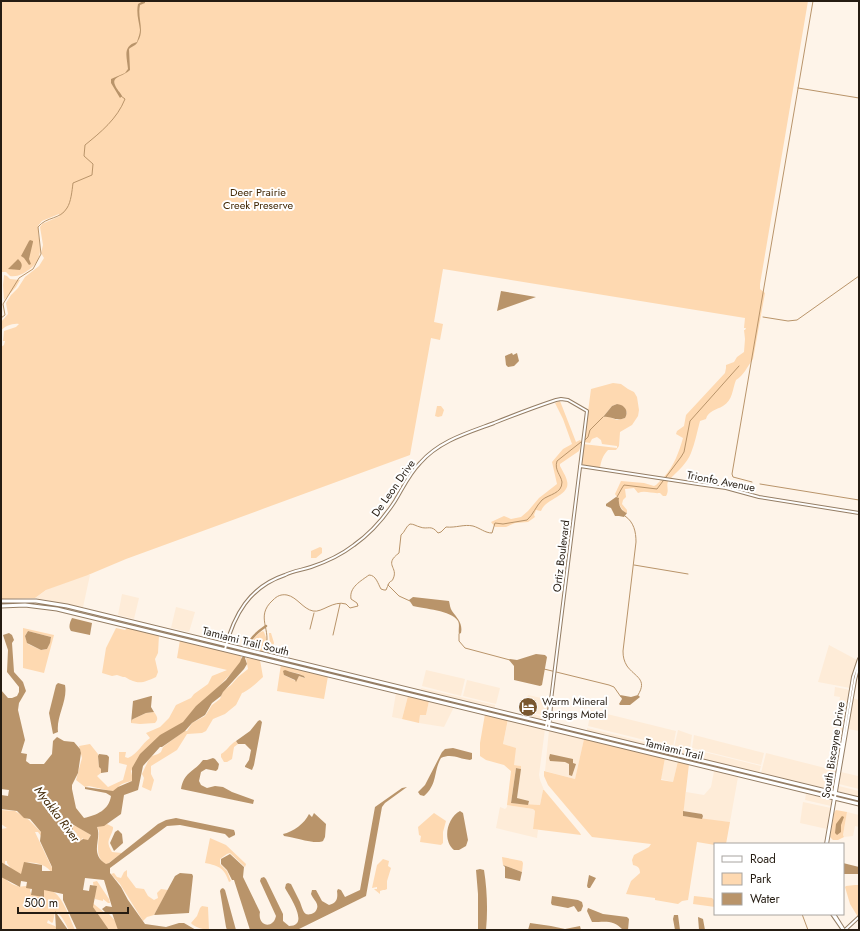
<svg xmlns="http://www.w3.org/2000/svg" width="860" height="931" viewBox="0 0 860 931" font-family="Jost,sans-serif">
	<style>
		.built { fill: #feecd8 }
		.green { fill: #fed9b1; fill-rule: evenodd }
		.water { fill: #b9946a; fill-rule: evenodd }
		.lines { fill: none; stroke-linecap: round; stroke-linejoin: round }
		.stream { stroke: #b9946a; stroke-width: 1 }
		.river { stroke: #b9946a; stroke-width: 2.5 }
		.minor-casing { stroke: #947d64; stroke-width: 4 }
		.major-casing { stroke: #947d64; stroke-width: 5 }
		.minor { stroke: #fff; stroke-width: 2 }
		.major { stroke: #fff; stroke-width: 3 }
		.labels { text-anchor: middle; dominant-baseline: central; stroke-width: 4; stroke-linejoin: round; paint-order: stroke }
		.park-label { font-size: 11px; fill: #412703; stroke: #fff }
		.street-label { font-size: 11px; fill: #251c12; stroke: #fff }
		.poi-label { font-size: 11px; fill: #251c12; stroke: #fff; text-anchor: start }
		.water-label { font-size: 12px; font-style: italic; fill: #442a07; stroke: #fff }
	</style>
	<rect width="100%" height="100%" fill="#fef4e9"/>
	<!-- built -->
	<path class="built" d="M86,575H90L83,607L35,598L48,589Z
		M122,594L139,598L134,619L118,615Z
		M176,607L195,612L189,632L171,628Z
		M829,645L857,660L853,671L850,688L818,682Z
		M426,670L465,679L461,696L422,686Z
		M467,680L500,688L496,704L463,696Z
		M835,687L850,690L844,726L835,724L840,697L834,696Z
		M421,688L495,705V708L421,690Z
		M396,693L408,696L402,719L392,717Z
		M528,695L550,700L547,716L525,711L523,708Z
		M853,698L859,700V731L848,729Z
		M429,701L454,707L444,727L419,723L420,715H426Z
		M591,710L676,731L673,747L588,726Z
		M524,712L547,718L546,721L524,715Z
		M508,720L545,729L539,775L540,780L544,790H543L540,805L528,804V801L517,798L521,766L514,765L503,744Z
		M835,726L844,728L840,752L831,750Z
		M587,728L673,749L672,752L587,731Z
		M549,730L584,739L575,779L545,771Z
		M678,730L692,735L689,756L673,752Z
		M694,735L764,753L761,765L692,748Z
		M692,749L761,766L759,773L690,756Z
		M766,753L837,771L834,790L761,773Z
		M665,758L678,761L673,782L661,779Z
		M714,771L738,777L730,822L702,819L703,815L702,814L683,811L686,792L704,795L711,787Z
		M841,772L858,776L859,772V789L839,784Z
		M839,786L859,791V797L838,791Z
		M806,794L832,800L831,806L805,800Z
		M803,802L831,808L827,829L800,823Z
		M507,805L533,809L535,811L533,829L538,830L537,838L496,828L500,807L505,809L507,807Z
		M847,812L859,815V827L855,826L853,836L844,837L843,835Z"/>
	<!-- green -->
	<path class="green" d="M1,1H808L760,284V289L765,293L753,359C747,367 744,375 736,380C732,390 733,400 723,406C716,410 708,411 706,419L700,421C697,432 695,443 691,453C687,463 678,471 671,478L664,477C674,466 679,452 683,438L676,434L677,431L684,426L686,415L725,373L726,368V365L734,362L737,357L744,352L745,339L744,330H745L746,328H744L745,318L443,269L434,322L443,324L440,340L431,338L410,455L126,559L88,575L46,590L35,598L1,599V347L4,345L5,341H3L4,331L16,327L19,324C13,323 4,326 1,331V322L8,314L6,303L11,295L18,288L25,277L39,266L44,258L41,253L43,245L40,227L42,224L60,216L59,214L42,221L38,226C38,244 46,256 30,269C23,274 18,277 10,276L6,272H1Z
		M4,275L7,276L10,279L20,280L16,287L4,300L3,285Z
		M613,383L621,384L628,389L634,392L637,397L639,410L638,416L632,425L620,432L619,446L616,450H608C603,455 601,461 600,468L581,466L583,444L617,448V446L602,444L601,440L597,437L592,439L590,443L584,442L591,389ZM617,404L627,412L625,418L617,420L607,416L603,417L612,406Z
		M560,401L576,442L580,440L582,442L579,451L560,464V466C562,470 566,476 567,481C571,496 546,498 541,511L536,510L534,515L535,517L528,522L515,523L506,527H495L491,522L504,516L511,519L521,517L528,511L539,498L557,484L552,462L563,449L572,444L563,419L555,403Z
		M437,406H441L444,410L442,416L438,417L435,416Z
		M662,479L669,480C665,485 670,490 666,496H663L660,493C652,494 645,490 638,493L634,488L625,489L626,497L623,500L622,504L627,510V513L624,512L619,504V500L615,494L621,481L644,483L654,486L656,485Z
		M320,547L322,548V553L316,558H311V551Z
		M128,627L159,635L158,653L155,659L158,672L156,677C143,683 138,685 125,677H123L117,675L112,676L102,673L106,648L116,628L125,630Z
		M23,628L54,635L44,673L23,668ZM28,631L51,637L49,645L47,649L41,650L28,644L25,636Z
		M263,631L264,632L267,640L264,649H269C271,643 269,639 269,633H271L274,643L271,652L268,654L249,649C250,642 256,634 263,631Z
		M180,640L241,655V663L191,716L134,767L131,771L133,780L132,781C123,783 119,784 115,792L89,786L85,787L76,780L82,758L79,746L90,744L98,754L99,767L101,769V773L97,776L108,787L123,780L127,765L119,763V752H126L125,757L128,758C139,753 141,744 150,738L146,733L160,727L169,718L176,705L191,698L194,694L208,684L212,676L227,670L177,658Z
		M246,658L260,660L263,677C258,682 248,691 242,693L236,705L225,714L213,719L206,731L202,733L187,734L177,750L151,766V774L154,780L151,791L142,787L144,778L142,774L148,761L152,756L158,754L161,752L163,747L184,731H187L192,723L205,716L212,705L220,699L223,691L231,685L238,677L248,669Z
		M281,664L328,676L324,699L277,691ZM288,671C294,673 300,673 305,677L304,678L299,676L296,681L284,675Z
		M408,696L429,701L426,715H420L419,723L402,719Z
		M154,712C157,716 159,719 155,723L140,724L131,723V720L146,713Z
		M485,714L508,719L503,744L516,748L514,765L521,766V769L516,768L511,803L540,805L543,790H544L580,833L581,835L533,829L535,811L533,809L507,805L511,771L504,765L486,760L480,756V743Z
		M584,739L665,758L661,780L673,782L678,761L689,764L683,816L730,822L726,844H715V845L697,842L688,900L682,901L678,904L655,900V898L626,894L631,881L640,873C640,868 638,866 633,865L632,860L634,855L649,847L651,844L592,837L548,785L544,776V771L575,779Z
		M236,741L238,744L234,747L232,759L227,762H224L221,757V754C228,750 229,745 236,741Z
		M1,810L15,811L29,820L41,832V836L38,832H35L53,870L51,872C47,865 31,860 24,864V869L22,875L12,870L7,863V861H5V864L3,865L1,863V829L7,828L1,824Z
		M836,810L847,812L843,835L844,837L838,840H833L830,837L834,813Z
		M434,813L446,821L443,832V843L441,845L420,842L421,836L419,835L418,827Z
		M107,824L113,827V829C110,840 105,841 112,852L122,853L106,865C94,856 99,844 99,831L97,827Z
		M72,825L78,827L91,835L87,842L82,838L81,843L80,842L72,828Z
		M210,838L226,845L246,864L245,867L230,853L227,854L220,859V864L227,871L231,881L229,882C224,868 220,866 205,863Z
		M502,857L522,861L523,863L522,872L503,865Z
		M383,859L389,861L388,866L391,868L387,881V889L385,890H383L380,891V894L375,890L374,889H377V887L372,888L377,865Z
		M127,870V876L136,888L144,889L148,896L154,900L158,898L157,893L161,889L168,890L154,915L147,917L143,921L120,884L111,874L114,873L117,877L121,878L124,872Z
		M1,874C9,884 17,889 30,885L31,887L30,891L32,895L42,889C45,889 49,889 52,891C63,896 70,919 75,930H69C65,924 63,915 55,912L53,922L52,923L48,920L47,923L55,926L58,930H1Z
		M97,881L109,899L110,903H108L103,899V901L95,899L93,882Z
		M855,885H859L858,917L850,904L845,887L846,886Z
		M694,896L712,898L715,901V907L693,904Z
		M90,901L105,913L109,914L124,930H104Z
		M202,906L208,907L209,930C204,930 194,927 191,923L197,916L200,908Z"/>
	<!-- water -->
	<path class="water" d="M143,1H145V3L140,5C137,18 145,30 138,41C136,46 132,46 129,49L130,70C123,77 111,76 115,85C117,90 120,92 122,96L120,98L111,83V79L125,73L128,69C127,57 122,46 137,42C138,38 140,34 140,30C139,21 136,14 138,4Z
		M30,240L33,241V242L29,259L31,264L29,265L24,258L21,256L29,241Z
		M18,259C22,263 23,265 20,270L8,269Z
		M501,291L536,297L497,311Z
		M512,353L513,355L517,353L519,361L514,366L508,367L506,365L505,356Z
		M617,404C625,405 629,411 625,418C615,422 611,415 603,417L612,406Z
		M616,497L619,498C618,505 621,511 627,513L624,517L619,516H615L611,508L606,506V504Z
		M413,597L449,601C450,605 450,608 452,611C457,618 463,623 461,633L459,634C458,630 460,625 458,621C451,610 424,609 413,606L409,600Z
		M72,618L92,623L90,635L71,631C68,627 70,622 72,618Z
		M28,631L51,637L50,643L47,649L41,650L27,643L25,636Z
		M9,633L12,635L14,640L12,643L14,672L23,682L26,691L19,703L18,710L25,740L21,753L27,754L26,761L30,764H44L52,754L53,741L57,737L64,741L74,742L80,749L81,753L78,773L72,785V789L76,808L84,818C97,815 109,810 111,796L106,793L85,789V787L113,791L118,787L132,781V768L140,754L160,735L183,722L196,706L226,680L240,662L242,657L245,658L247,664L244,669L223,692L221,696L212,703L205,715L192,723L185,731L162,747H160L143,766L138,790L124,795L121,814L104,826L97,827C102,839 89,854 106,864L109,863L158,824L166,820L176,818L234,830L235,833V835L229,838L225,834L180,825L167,826L110,868V873L121,887L128,900L145,924L166,927L179,923H184L196,930H118L112,913L105,912L102,909L106,906L112,907L104,880L85,878L83,890L89,891L90,885L97,886L93,907L109,930H77L63,900V894L44,890V897L31,895L32,889L26,888L27,882L21,881L20,887L1,877V862L21,874L24,862L42,865V871H52V867L40,841L41,832L30,819L24,818L17,811L1,809V795L8,796L9,790L1,789V700H2L1,698V690L8,698H12L17,696L19,692V687L7,672L8,650L3,635ZM72,824L91,835L88,840L83,839L80,841L73,830Z
		M536,654L545,655L547,657L542,685L540,686L514,680V666L509,660L510,659L517,660Z
		M285,670C292,673 298,673 304,676L305,678L299,676L296,682L295,680L284,675L283,671Z
		M58,683L65,685C68,701 56,716 58,732L53,734L49,713L56,685Z
		M620,695L631,697L638,695L640,697L630,705H620L619,704L622,699Z
		M151,696H152L151,707L154,712L146,713L131,720V723L133,701Z
		M260,720L262,722L254,765L252,770L245,767V766L249,760L251,750L245,744H238L236,741L250,731L258,721Z
		M453,748L472,753V759L470,760C459,759 452,753 441,758C433,772 438,784 424,796L420,795L418,792L425,785L442,752L445,749Z
		M99,754L107,755L109,757L108,772L101,773V769L99,767L98,756Z
		M550,754L573,759V763L576,764L572,776L569,775V764L565,762L550,761L549,758Z
		M213,758L215,759L219,764L218,769L216,771L206,769L201,772L199,781L201,785L207,788L215,786L223,787L232,792L254,800L253,804L181,789C184,772 193,773 203,760H207Z
		M516,768L521,769L517,798L529,801L528,805L511,803Z
		M407,787L385,803L382,807L366,896L297,930H250L234,880H232L227,870L221,864V859L230,854L244,867L243,877L260,912C257,926 273,930 276,916L260,881L261,878L264,877L266,879L283,914V921L289,926C310,926 290,897 285,888L286,884L288,883L291,884C294,890 297,896 300,902C303,910 304,919 315,912C321,904 314,901 311,894L312,890H316L322,901L329,905C337,903 338,898 337,891L338,889L341,890L345,897L360,890L375,807L402,788Z
		M460,811L463,813L468,840L466,846L459,850H454C442,840 447,818 460,811Z
		M683,811L702,814L703,816L702,819L683,816Z
		M314,813L326,824L325,837L323,841C317,845 293,837 284,836L283,834C293,832 305,823 309,814L312,817Z
		M842,816L844,817L841,825V832L837,835L835,833L836,824Z
		M118,830L122,834L123,843L114,851L110,843L115,832Z
		M843,863L859,867V874H843Z
		M503,865L522,872L520,881L505,878V867Z
		M480,869L484,870C487,889 488,910 486,930H478V894L476,870Z
		M180,873L192,874L193,876L189,913L154,915L175,876Z
		M589,875L596,878L590,888H588L587,886Z
		M223,888L225,890L236,930H227L226,927L220,891L221,889Z
		M552,896L578,900L582,902L583,906L581,911L578,912L574,906L568,908L552,905L551,903Z
		M588,908L603,914L627,917L629,919L628,930H623C613,919 605,922 592,922L587,911Z
		M55,911L68,930H56Z
		M674,915H678L680,930H675L673,919Z
		M698,917L703,919L705,930H699Z
		M530,923L551,926L565,929L580,926L581,930H528Z"/>
	<g class="lines">
		<!-- stream -->
		<path class="stream" d="M798,88L859,98
			M763,317L788,321L797,320L859,276
			M1,318L5,315L3,304L19,278L33,269L41,254L38,227C47,216 60,220 67,208C71,202 72,191 73,183L92,175L93,164L84,156L85,145C101,132 117,119 125,99L121,96
			M585,440L588,437L590,430L603,417
			M752,482L733,477L732,474L813,1
			M760,484L859,500
			M617,497L622,488L624,485L657,489L681,457L684,452L690,421L739,366
			M625,516C634,522 636,532 636,542L623,651C623,657 624,661 627,666C635,677 648,679 638,695
			M634,565L688,574
			M388,585L399,596L410,601
			M310,629L314,613
			M459,634V641L465,648L510,660
			M333,635L340,604
			M265,649C273,630 254,617 273,600C277,596 281,594 287,595C297,597 303,609 313,611C322,613 333,600 346,604L350,608L358,606L357,603L351,599C349,587 361,581 369,575C376,575 378,584 381,589L384,590H386C387,588 388,585 389,583C391,580 392,582 393,579C399,567 383,565 399,553L401,535C405,532 406,526 410,524C414,524 416,526 420,527C428,530 431,524 438,533L441,532L446,527C456,528 464,524 473,526C480,528 485,533 492,533L495,523L503,524L527,520C533,515 536,506 542,500C549,494 562,494 562,482C561,475 554,470 557,461L581,442
			M544,669L609,685L614,687L621,697
			M802,914L808,930"/>
		<!-- river -->
		<path class="river" d="M243,661C248,642 250,637 266,626"/>
		<!-- minor casing -->
		<g class="minor-casing">
			<path id="minor" d="M580,466L698,484L726,488L759,497L859,513
				M225,649C234,615 249,587 285,575C293,571 302,570 311,567C326,562 341,555 354,545C371,533 384,518 395,501C403,488 409,474 420,463C439,441 467,433 494,423C514,415 535,407 556,400L561,399L568,400L587,411L551,700L546,727
				M549,728L551,706
				M834,793L853,677L859,659
				M826,844L834,798
				M827,844L855,680L859,664
				M832,914L843,930
				M834,914L844,930
				M845,930L859,917"/>
		</g>
		<!-- major casing -->
		<g class="major-casing">
			<path id="major" d="M1,601H36L67,606L859,799
				M1,606L25,605L57,609L859,804"/>
		</g>
		<!-- minor -->
		<use href="#minor" class="minor"/>
		<!-- major -->
		<use href="#major" class="major"/>
	</g>
	<!-- icons -->
	<defs>
		<g id="hotel-disc" transform="scale(1)"><circle r="9.5" fill="#7a5830" stroke="#fff"/><path d="M-6-4.5h1.5V1H6V5H4.5V3h-9V5H-6ZM-4 0a1.8 1.8 0 1 1 3.6 0ZM.5 0V-2.5h3Q6-2.5 6 0Z" fill="#fff"/></g>
	</defs>
	<g fill-rule="evenodd">
		<use href="#hotel-disc" x="528" y="707"/>
	</g>
	<g class="labels">
		<!-- park labels -->
		<g class="park-label">
			<text x="258" y="192">Deer Prairie<tspan x="258" dy="13">Creek Preserve</tspan></text>
		</g>
		<!-- street labels -->
		<g class="street-label">
			<text transform="translate(721 481) rotate(11)">Trionfo Avenue</text>
			<text transform="translate(393 488) rotate(-55)">De Leon Drive</text>
			<text transform="translate(561 556) rotate(-83)">Ortiz Boulevard</text>
			<text transform="translate(246 641) rotate(14)">Tamiami Trail South</text>
			<text transform="translate(674 749) rotate(14)">Tamiami Trail</text>
			<text transform="translate(833 750) rotate(-81)">South Biscayne Drive</text>
		</g>
		<!-- poi labels -->
		<g class="poi-label">
			<text x="542" y="701">Warm Mineral<tspan x="542" dy="13">Springs Motel</tspan></text>
		</g>
		<!-- water labels -->
		<g class="water-label">
			<text transform="translate(57 814) rotate(53)">Myakka River</text>
		</g>
	</g>
	<!-- border -->
	<rect width="860" height="931" fill="none" stroke="#251c12" stroke-width="4"/>
	<!-- legend -->
	<rect x="714" y="843" width="130" height="72" fill="#ffffff" stroke="#a8a4a0"/>
	<rect x="722" y="856" width="20" height="6" fill="#ffffff" stroke="#a8a4a0"/>
	<text x="750" y="863" font-size="12" fill="#251c12">Road</text>
	<rect x="722" y="873" width="20" height="12" fill="#fed9b1" stroke="#a8a4a0"/>
	<text x="750" y="883" font-size="12" fill="#251c12">Park</text>
	<rect x="722" y="893" width="20" height="12" fill="#b9946a" stroke="#a8a4a0"/>
	<text x="750" y="903" font-size="12" fill="#251c12">Water</text>
	<!-- scale -->
	<path d="M18 907v6h110v-6" fill="none" stroke="#251c12" stroke-width="2"/>
	<text x="24" y="907" font-size="12" fill="#251c12" stroke="#ffffff" stroke-width="3" paint-order="stroke">500 m</text>
</svg>
